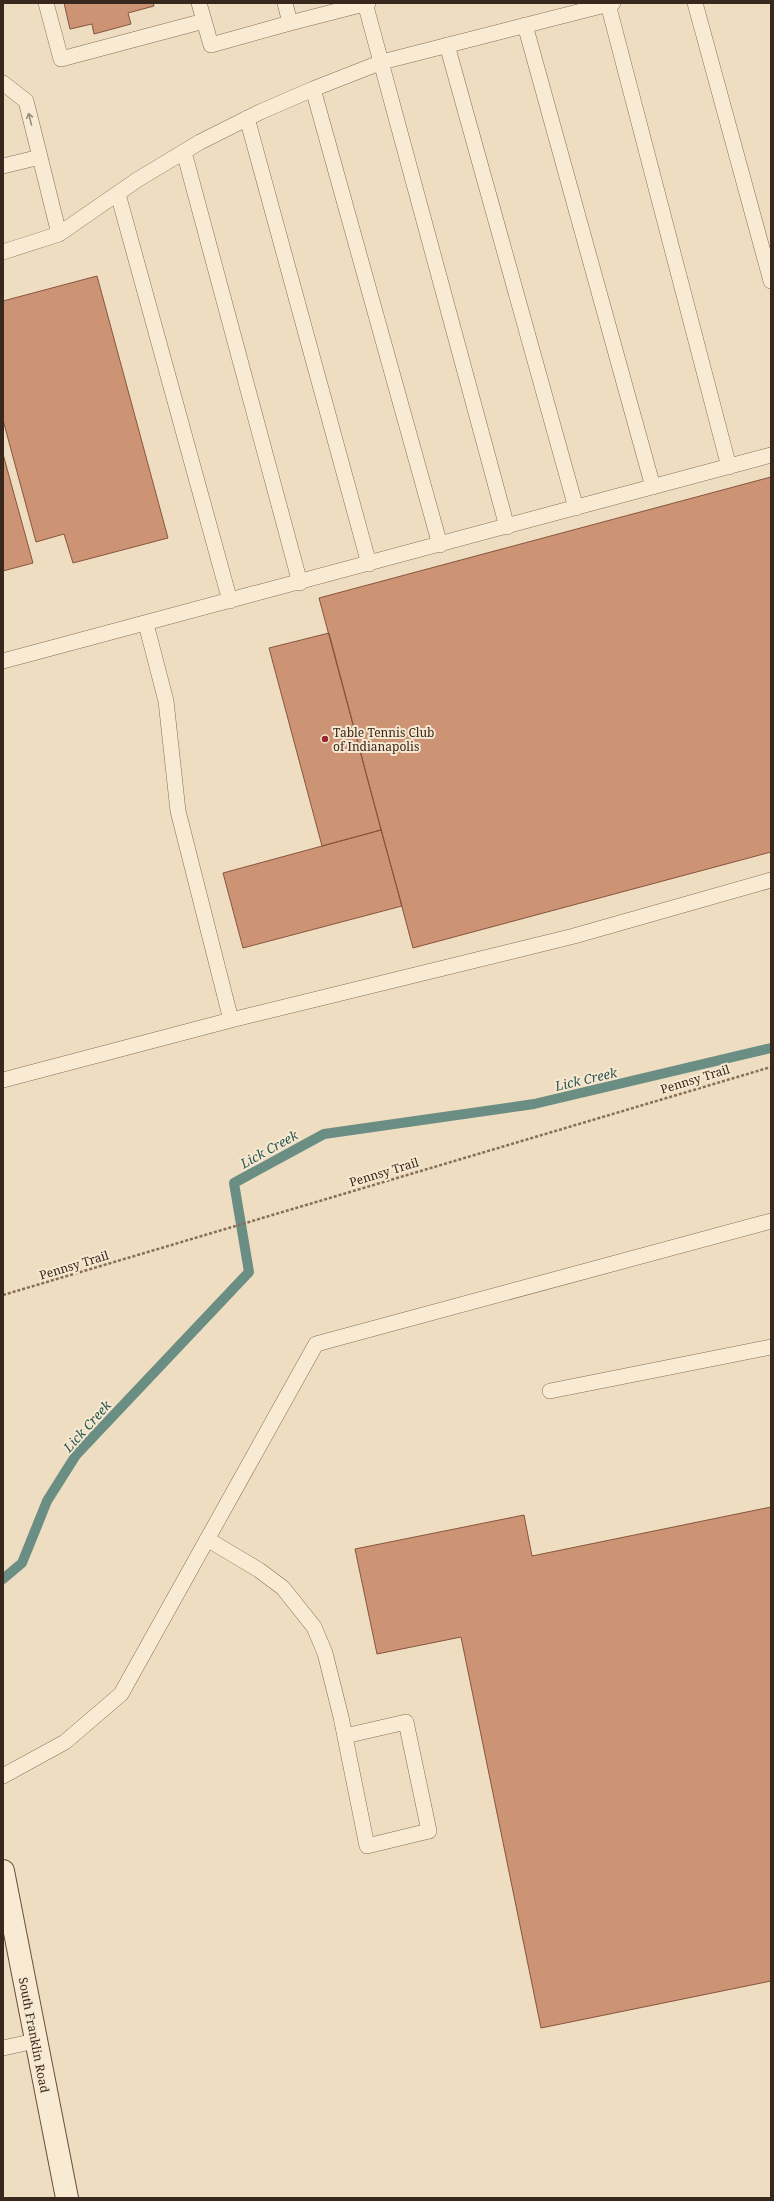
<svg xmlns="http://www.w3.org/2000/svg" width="774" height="2201" viewBox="0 0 774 2201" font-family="'Noto Serif',serif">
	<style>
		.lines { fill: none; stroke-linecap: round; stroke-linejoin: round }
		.stream { stroke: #6a8e83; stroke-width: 10 }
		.building { fill: #cd9375; stroke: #87553d }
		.lane-casing { stroke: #876e58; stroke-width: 16 }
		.secondary-casing { stroke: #694f3b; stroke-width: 24 }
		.path { stroke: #876e58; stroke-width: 2.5; stroke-dasharray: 3 2; stroke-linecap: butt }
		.lane { stroke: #f9ebd3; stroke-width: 15 }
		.secondary { stroke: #f9ebd3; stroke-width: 22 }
		.oneway { stroke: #988978 }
		.poi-dot { fill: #972730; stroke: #f6e8d0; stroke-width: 1.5 }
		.labels { text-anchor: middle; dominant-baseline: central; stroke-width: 4; stroke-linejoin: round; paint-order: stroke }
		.poi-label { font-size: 12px; fill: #37271c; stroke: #f6e8d0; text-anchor: start }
		.street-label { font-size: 12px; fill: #37271c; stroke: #f6e8d0 }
		.water-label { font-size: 13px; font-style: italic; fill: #2b5751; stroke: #f6e8d0 }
	</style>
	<rect width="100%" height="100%" fill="#eeddc0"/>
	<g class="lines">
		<!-- stream -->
		<path class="stream" d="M3,1579L22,1563L47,1501L76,1455L249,1272L234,1183L324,1134L534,1104L771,1048"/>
	</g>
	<!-- building -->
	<path class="building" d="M64,3H153L154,6L128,13L131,24L94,34L92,24L70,29Z
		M97,276L168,538L73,563L64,534L36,542L3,420V301Z
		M3,454L33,563L3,571Z
		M771,477V852L413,948L319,598Z
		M329,633L381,830L322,846L269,648Z
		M381,830L402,906L243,948L223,873Z
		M771,1507V1981L541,2028L461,1637L377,1654L355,1549L524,1515L532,1556Z"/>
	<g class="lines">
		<!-- lane casing -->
		<g class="lane-casing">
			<path id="lane" d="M46,3L61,59L204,21
				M199,3L211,45L290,23
				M285,3L290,23L368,3
				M365,3L507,527
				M695,3L771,281
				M608,4L729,467
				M525,25L653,487
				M447,45L576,508
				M3,83L26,101L40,157
				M313,89L440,545
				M247,118L369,564
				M184,152L300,583
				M3,166L40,157L59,234
				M118,194L230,601
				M3,252L59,234L137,180L200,142L260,112L313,89L382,62L613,3
				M3,661L771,455
				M231,1020L574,936L771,880
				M3,1080L231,1020L178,811L166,701L146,624
				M550,1391L771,1347
				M207,1539L259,1570L283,1588L314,1627L325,1653L341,1717L367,1846L429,1831L406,1722L345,1736
				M3,1776L65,1742L121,1694L316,1344L771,1221
				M3,2048L35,2041"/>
		</g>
		<!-- secondary casing -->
		<g class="secondary-casing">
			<path id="secondary" d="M3,1871L67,2198"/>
		</g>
		<!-- path -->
		<path class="path" d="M3,1295L771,1067"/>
		<!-- lane -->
		<use href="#lane" class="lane"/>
		<!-- secondary -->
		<use href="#secondary" class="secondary"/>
	</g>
	<!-- one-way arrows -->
	<defs><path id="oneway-shaft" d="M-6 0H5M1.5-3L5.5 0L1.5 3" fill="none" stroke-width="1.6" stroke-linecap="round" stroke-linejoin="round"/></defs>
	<use class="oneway" href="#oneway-shaft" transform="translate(30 119) rotate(-104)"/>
	<!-- markers -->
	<circle class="poi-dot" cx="325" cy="739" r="4"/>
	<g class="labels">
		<!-- poi labels -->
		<g class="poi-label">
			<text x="333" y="732">Table Tennis Club<tspan x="333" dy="14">of Indianapolis</tspan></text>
		</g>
		<!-- street labels -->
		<g class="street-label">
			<text transform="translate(695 1079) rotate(-17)">Pennsy Trail</text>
			<text transform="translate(384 1172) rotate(-17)">Pennsy Trail</text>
			<text transform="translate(74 1265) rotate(-17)">Pennsy Trail</text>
			<text transform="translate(34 2035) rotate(79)">South Franklin Road</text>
		</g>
		<!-- water labels -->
		<g class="water-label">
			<text transform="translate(586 1079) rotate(-13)">Lick Creek</text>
			<text transform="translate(269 1149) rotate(-29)">Lick Creek</text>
			<text transform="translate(87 1426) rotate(-48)">Lick Creek</text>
		</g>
	</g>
	<!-- border -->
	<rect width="774" height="2201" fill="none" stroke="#37271c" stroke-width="8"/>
</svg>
